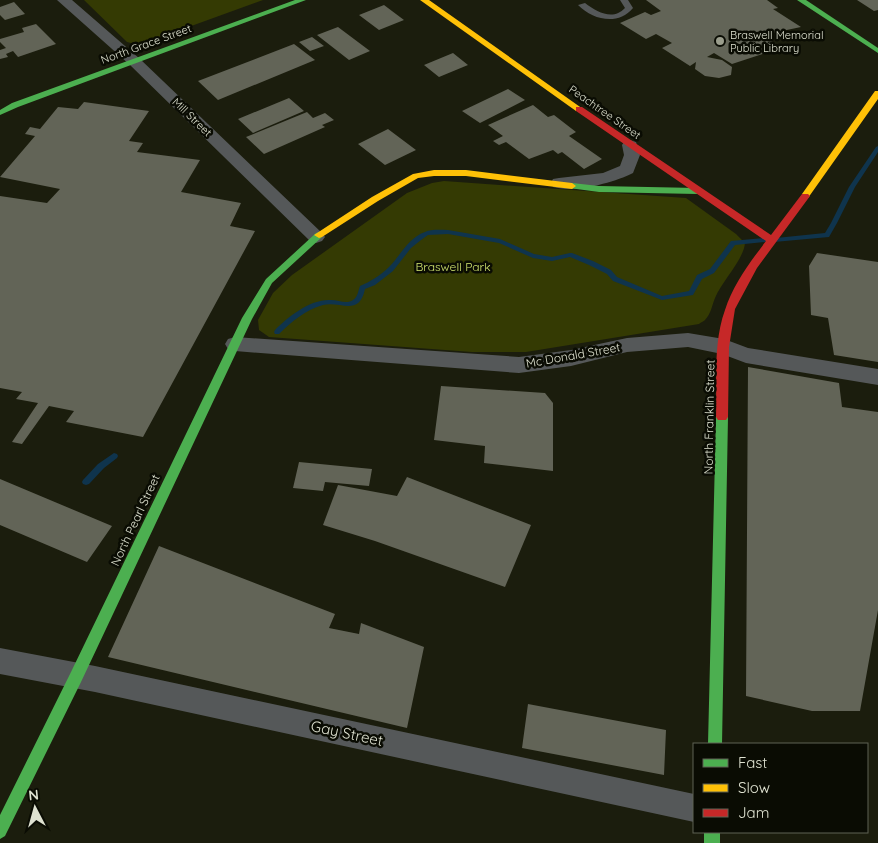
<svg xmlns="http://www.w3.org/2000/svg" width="878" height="843" viewBox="0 0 878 843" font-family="Quicksand,sans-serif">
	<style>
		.green { fill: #343a03 }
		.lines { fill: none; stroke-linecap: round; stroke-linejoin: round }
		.stream { fill: #0f344d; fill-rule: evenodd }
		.building { fill: #626457 }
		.lane { fill: #555859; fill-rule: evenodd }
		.street { fill: #555859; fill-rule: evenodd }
		.fast { fill: #4caf50; fill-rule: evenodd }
		.slow { fill: #ffc107; fill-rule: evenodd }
		.jam { fill: #c62828; fill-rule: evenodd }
		.poi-dot { fill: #9a9d8c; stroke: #0a0c03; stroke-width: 2 }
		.labels { text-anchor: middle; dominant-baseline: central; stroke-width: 5; stroke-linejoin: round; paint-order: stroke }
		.far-poi-label { font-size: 11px; fill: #dfe2d1; stroke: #0a0c03; text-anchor: start }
		.far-street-label { font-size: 11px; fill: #dfe2d1; stroke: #0a0c03 }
		.park-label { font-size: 12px; fill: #d1e46f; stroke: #0a0c03 }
		.street-label { font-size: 12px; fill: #dfe2d1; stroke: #0a0c03 }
		.near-street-label { font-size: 15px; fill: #dfe2d1; stroke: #0a0c03 }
	</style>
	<rect width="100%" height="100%" fill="#1b1d0d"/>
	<!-- green -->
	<path class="green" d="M84,0H263L139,45L127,42Z
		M444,181L686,198L736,234L745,243C744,259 722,281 715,298C712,305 711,314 705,320C704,321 700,323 699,324L526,352H472L269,337L259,330L258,320L273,293L292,275L407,193L432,183Z"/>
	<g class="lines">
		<!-- stream -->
		<path class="stream" d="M878,146V152L855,187L837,223L829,237L774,242L773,240L776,238L825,233L831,223L849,187L876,147Z
			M448,230L500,239L534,254L552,257L570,253H572L593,261L611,270L617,277L662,296L689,291L697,275L710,269L731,241L765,238L768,240L765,242L735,245L714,273L702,279L693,295L662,300L613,281L607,274L589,265L570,257L552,261L533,258L499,243L448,234L428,235L421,240L411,248L393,271L375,285L365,289C359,317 341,301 323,305C307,309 291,322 279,334H275L274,332L275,330C288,317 309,300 329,300C337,299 346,305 353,300C358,297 358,291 360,286C370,282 381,275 389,267C401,255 408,238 425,232C431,229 441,230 448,230Z
			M114,453L117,454L118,456L117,458L104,468L89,484L86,485L83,484L82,482L83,480L98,464Z"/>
	</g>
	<!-- building -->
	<path class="building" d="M646,0H767L778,8L773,9L801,27L763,35L781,48L732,64L714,53L707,57L722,60L732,67L731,75L719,78L705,76L695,69L696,62L690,66L662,48L672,43L656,34L646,39L620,23L645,12L651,15L661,11Z
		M857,0H878V10L874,11Z
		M14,2L25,14L5,20L0,15V7Z
		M384,5L404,20L379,30L359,15Z
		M36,24L56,44L18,57L13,51L6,54L8,57L0,59V50L6,48L0,42V39L24,32L22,28Z
		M338,27L370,51L349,60L317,35Z
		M312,37L324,46L310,51L299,42Z
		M294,44L315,60L218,100L198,81Z
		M453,53L468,65L439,77L424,65Z
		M508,89L525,100L480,123L462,111Z
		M289,98L304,111L253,133L238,119Z
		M84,102L149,111L129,141L143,143L137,152L200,160L181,192L241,203L230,226L255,231L143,437L66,422L74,411L49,406L22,444L12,442L38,403L16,399L22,392L0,388V196L47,203L60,189L0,177L35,136L25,134L30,127L40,129L58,107L78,109Z
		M533,105L548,117L554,115L576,132L569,136L602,159L584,169L562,152L558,154L553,150L529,159L506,142L499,145L493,141L503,136L488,125Z
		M307,112L313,118L325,113L334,120L322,125L325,127L264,154L246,137Z
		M388,129L416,150L385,165L358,144Z
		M817,253L878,262V362L834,355L828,318L811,315L809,266Z
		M748,367L839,383L842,407L878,412V610L860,711H812L746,696Z
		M441,386L545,393L553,403V471L484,463L485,446L434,440Z
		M299,462L372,469L369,486L325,482L323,491L293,488Z
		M407,477L531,525L505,587L375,541L323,525L338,485L397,496Z
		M0,479L112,526L87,562L0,525Z
		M159,546L335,614L329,628L359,634L361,623L424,647L407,728L108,657Z
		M528,704L666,730L664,775L522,748Z"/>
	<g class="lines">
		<!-- lane -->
		<path class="lane" d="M620,0H628L633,8C618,26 593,20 578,5L585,3C597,12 613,21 625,8Z"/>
		<!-- street -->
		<path class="street" d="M57,0H72L140,59L322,233L325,237L322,241L316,243L310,241L130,65Z
			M630,140L636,142L640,155L633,173C613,183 575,193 553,187L551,183L553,179L559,178L603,173L620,166L624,155L622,145L624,142Z
			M688,333L724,339L748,348L878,369V385L746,363L722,354L688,347L627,352L571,366L519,373L235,351L228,349L225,344L228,339L235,337L519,357L571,350L627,338Z
			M0,648L95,666L694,794V822L95,692L0,674Z"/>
		<!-- fast -->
		<path class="fast" d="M295,0H306L18,107L0,115V110L12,103Z
			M797,0H806L878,48V53Z
			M572,183L599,186L697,188L701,191L697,194L599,192L569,188L568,186Z
			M319,232L322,233V237L272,283L252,319L81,682L5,836L0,839V815L71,672L242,318L266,279L316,233Z
			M722,412L726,414L728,417L722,744H708L716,417L718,414Z
			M704,832H720V843H704Z"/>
		<!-- slow -->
		<path class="slow" d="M420,0H429L583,109L576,111Z
			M875,91H878V99L808,198H802V194Z
			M434,170H466L572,183L576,186L572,189L466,176H434L418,178L378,201L322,237L319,238L314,235L372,197L413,174Z"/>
		<!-- jam -->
		<path class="jam" d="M576,107H582L771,235L802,194H808L810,196L757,268L735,309L729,347L728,417L726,420H718L716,417C717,382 713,343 725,310C733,285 750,262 766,241L576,111Z"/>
	</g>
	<!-- markers -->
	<circle class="poi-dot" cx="720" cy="41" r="5"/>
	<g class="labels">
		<!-- far-poi labels -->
		<g class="far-poi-label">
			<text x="730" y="35">Braswell Memorial<tspan x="730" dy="13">Public Library</tspan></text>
		</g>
		<!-- far-street labels -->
		<g class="far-street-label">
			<text transform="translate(146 44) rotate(-20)">North Grace Street</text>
			<text transform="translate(605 112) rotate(35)">Peachtree Street</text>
			<text transform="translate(192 117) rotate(44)">Mill Street</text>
		</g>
		<!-- park labels -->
		<g class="park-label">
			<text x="453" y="266">Braswell Park</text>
		</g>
		<!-- street labels -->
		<g class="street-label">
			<text transform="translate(573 355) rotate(-10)">Mc Donald Street</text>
			<text transform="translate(709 417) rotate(-89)">North Franklin Street</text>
			<text transform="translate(135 520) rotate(-65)">North Pearl Street</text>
		</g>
		<!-- near-street labels -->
		<g class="near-street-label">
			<text transform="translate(347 733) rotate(12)">Gay Street</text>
		</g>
	</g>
	<!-- legend -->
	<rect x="693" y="743" width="175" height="90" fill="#0a0c03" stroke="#5f6255"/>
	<rect x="703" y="759" width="25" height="8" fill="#4caf50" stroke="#5f6255"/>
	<text x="738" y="768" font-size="15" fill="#dfe2d1">Fast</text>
	<rect x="703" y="784" width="25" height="8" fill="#ffc107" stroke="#5f6255"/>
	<text x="738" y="793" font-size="15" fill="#dfe2d1">Slow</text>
	<rect x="703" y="809" width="25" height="8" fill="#c62828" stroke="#5f6255"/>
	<text x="738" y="818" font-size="15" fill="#dfe2d1">Jam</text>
	<!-- north arrow -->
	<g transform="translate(35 808) rotate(354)" stroke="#0a0c03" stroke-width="4" paint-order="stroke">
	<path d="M0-4L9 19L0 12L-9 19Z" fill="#dfe2d1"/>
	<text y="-8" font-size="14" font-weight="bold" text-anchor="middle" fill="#dfe2d1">N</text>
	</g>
</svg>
